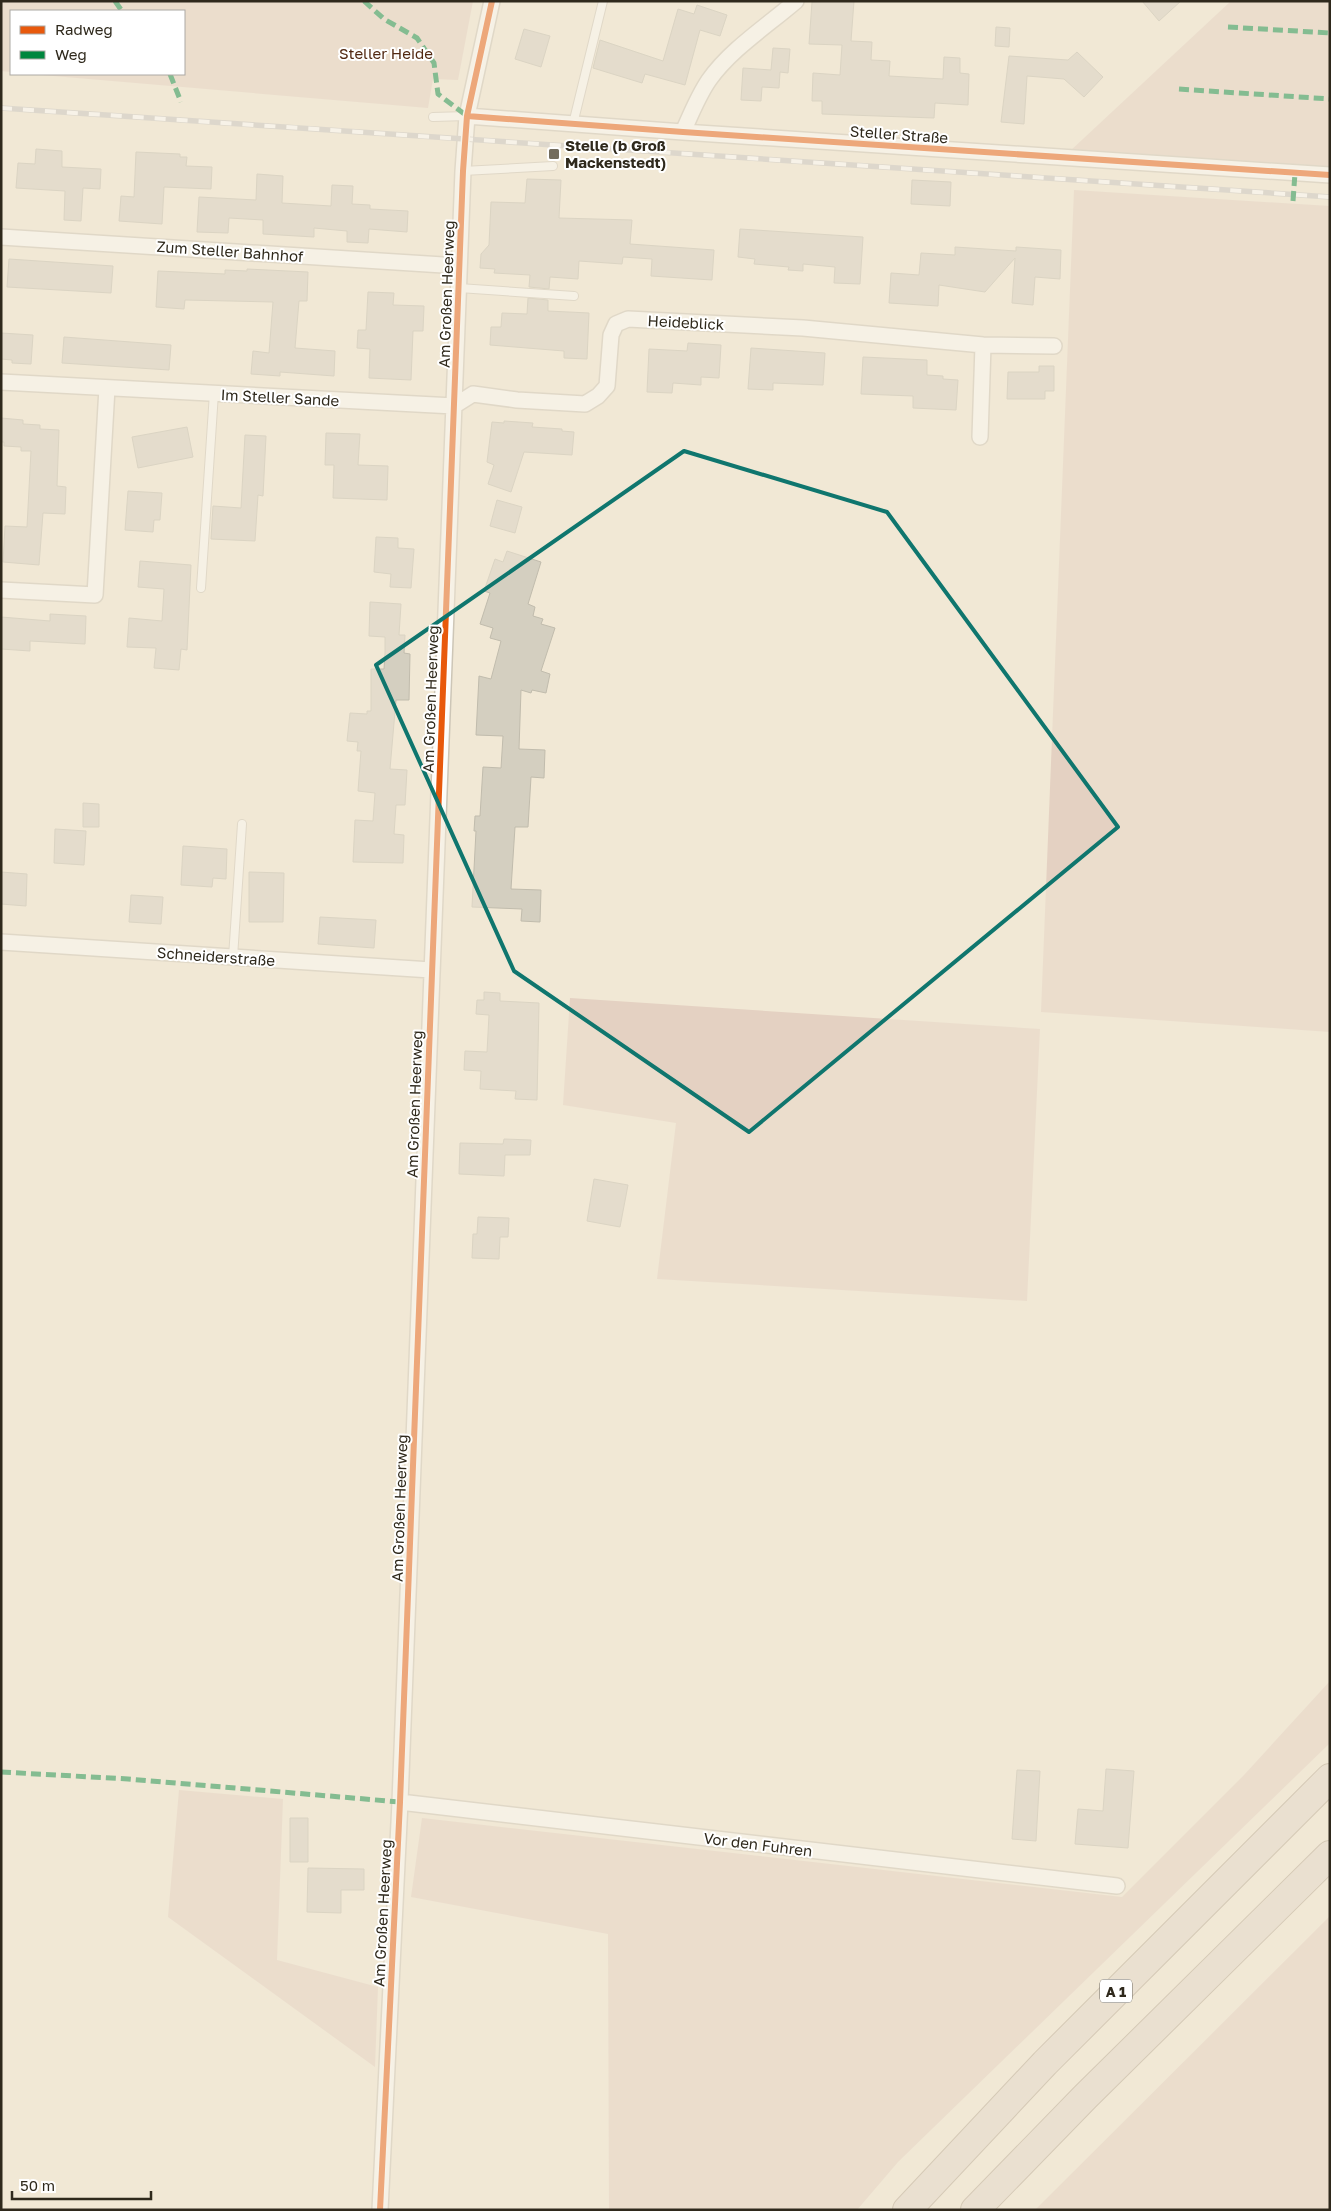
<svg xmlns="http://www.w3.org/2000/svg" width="1331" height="2211" viewBox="0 0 1331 2211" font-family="'Golos Text',sans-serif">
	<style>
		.green { fill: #e4d1c2 }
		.building { fill: #d4cfc0; stroke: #c1bcad }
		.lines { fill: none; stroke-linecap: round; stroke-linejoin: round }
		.lane-casing { stroke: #cdc6b7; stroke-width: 10 }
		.street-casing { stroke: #cdc6b7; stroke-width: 18 }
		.highway-casing { stroke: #b4a590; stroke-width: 30 }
		.lane { stroke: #fdfcf9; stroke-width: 8 }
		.street { stroke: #fdfcf9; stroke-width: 15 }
		.highway { stroke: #e3d8ca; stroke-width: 28 }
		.rail-casing { stroke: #c6c4c0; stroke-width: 5.5 }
		.rail { stroke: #fff; stroke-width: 4; stroke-dasharray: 11; stroke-linecap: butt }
		.quiet { stroke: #00873e; stroke-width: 5; stroke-dasharray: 10 5; stroke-linecap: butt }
		.cycleway-casing { stroke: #fff; stroke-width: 9 }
		.cycleway { stroke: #e8590c; stroke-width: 6 }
		.marked { fill: none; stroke: #0f766e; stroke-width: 4; stroke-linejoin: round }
		.poi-dot { fill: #736c5d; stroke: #fff; stroke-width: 2 }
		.labels { text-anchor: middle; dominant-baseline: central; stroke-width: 4; stroke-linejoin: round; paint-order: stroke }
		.shield { fill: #fff; stroke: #6d6960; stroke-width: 1 }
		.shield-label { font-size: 14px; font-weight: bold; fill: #2f291c }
		.park-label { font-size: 15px; fill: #522811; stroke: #fff }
		.street-label { font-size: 15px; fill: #2f291c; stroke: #fff }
		.poi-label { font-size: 15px; font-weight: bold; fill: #2f291c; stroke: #fff; text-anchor: start }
	</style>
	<rect width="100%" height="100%" fill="#f1e8d5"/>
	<!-- green -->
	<path class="green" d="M1,1H473L458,80L433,79L428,108L30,74H184V11H11V72L1,71Z
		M1231,1H1330V167L1069,152Z
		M1074,190L1330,206V1032L1041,1012Z
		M570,998L1040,1029L1027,1301L657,1279L676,1123L563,1105Z
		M1330,1681V1743L898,2162L857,2210H609L608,1934L411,1897L422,1818L1122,1897L1244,1775Z
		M179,1790L283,1799L277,1960L378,1987L375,2067L168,1917Z
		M1330,1916V2210H1035Z"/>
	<!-- building -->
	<path class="building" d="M830,1H854L851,41L872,42L871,60L890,61L889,76L943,79L944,57L960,58V73L969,74L968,105L935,103L934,118L822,114V101H812L813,73L840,75L842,45L809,44L812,2Z
		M1142,1H1181L1159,21Z
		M697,5L727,15L720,36L700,30L685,85L645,74L642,83L593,68L600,40L663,61L678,9L694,14Z
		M996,27L1010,28L1009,47L995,46Z
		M524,29L550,36L541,67L515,59Z
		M773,48L790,49L788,73L780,72L779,88L762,87L761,101L741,100L743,68L771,70Z
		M1077,52L1103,77L1084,97L1064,79L1027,76L1024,124L1001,122L1009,56L1068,60Z
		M36,149L62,151V167L101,169L100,189L83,188L81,221L64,220L65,191L16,188L18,163L35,164Z
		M136,152L180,154V157H187L186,166L212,167L211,189L164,187L162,224L119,221L121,196L134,197Z
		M257,174L283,176L282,203L331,206L332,185L353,186L352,204L370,205V209L408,211L407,232L369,229L368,243L347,242V231L314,228V237L263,234V220L229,218L228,233L197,232L199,197L256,200Z
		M527,179L561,180L559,218L632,220L630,244L714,250L712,280L651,276L652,259L623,257L622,264L579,261L578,279L550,277L549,289L529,287L530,275L494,273L495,269L480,268L481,254L489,245L491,202L525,203Z
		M912,180L951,182L950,206L911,204Z
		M740,229L863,237L860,284L834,283L835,267L803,264V271L788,270L789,267L754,264L755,259L738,257Z
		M955,247L1016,251V247L1061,250L1060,279L1035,277L1033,305L1012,303L1015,258L985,292L939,285L938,306L889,303L891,273L919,275L921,253L955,255Z
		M9,259L113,266L111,293L7,287Z
		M247,269L308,272L307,301H299L295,348L335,351L334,376L280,372V376L251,374L253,351L269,353L273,302L185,300L184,309L156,307L158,271L225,274V270L247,271Z
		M368,292L394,293L393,305L424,306L423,331H413L411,380L369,378L370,349L357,348L358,330H366Z
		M528,298L548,300V311L589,313L587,359L564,358V351L490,345L491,327H501L502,313L527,314Z
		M1,333L33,335L31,364L12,363V360L1,359Z
		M64,337L171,345L169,370L62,363Z
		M688,343L721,345L719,378L701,377V385L673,383L672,393L647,392L649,349L687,351Z
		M751,348L825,353L823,385L773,383V390L748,389Z
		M863,357L927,360V375L943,376V379L958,380L956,410L913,408V396L861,394Z
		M1039,366H1054V391H1045V399H1007L1008,372H1039Z
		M1,418L23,420V424L40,425V429L59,430L57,486L66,487L65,514L43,513L39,565L3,562L5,526L27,527L31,451H21V447L4,446V442H1Z
		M504,421L533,423L532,427L562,429V431L574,432L572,455L524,452L511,492L488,484L494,465L487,462L492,422L504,423Z
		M187,427L193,457L138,468L132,437Z
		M326,433L360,434L358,465L388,466L387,500L333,498L334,465H325Z
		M245,435L266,436L263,496L258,495L255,541L211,539L213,506L241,508Z
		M128,491L162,493L160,520H154L153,532L125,530Z
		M497,500L522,507L515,533L490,526Z
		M376,537L398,538V548L414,549L411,588L390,587L391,574L374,572Z
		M507,551L541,562L528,604L535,607L533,616L543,619L541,624L555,628L541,671L550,674L546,693L532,690L531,693L521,690L519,749L545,750L544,778L531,777L528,827H515L511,889L541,890L540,922L521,921L522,909L472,907L476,831H474L475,816H480L483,767L501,768L503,736L476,735L479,676L491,679L501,641L490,638L493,628L480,624L490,593L484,591L495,559L503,562Z
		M140,561L191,565L187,650L181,649L179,670L154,668L156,648L127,647L129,618L162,621L164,589L138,587Z
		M370,602L401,604L399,635H405L404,653L410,654L409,700H396L390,769L407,770L405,805H396L394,834L404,835L403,863L353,862L355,820L373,821L375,793L358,791L361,751H357L358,742L347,741L350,713L367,714V711H371V669H384L385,653V637L369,636Z
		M50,614L86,616L85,644L30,641V651L1,649V617L50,621Z
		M83,803L99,804V827H83Z
		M55,829L86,831L84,865L54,863Z
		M183,846L227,849L226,879L213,878L212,887L181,885Z
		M1,872L27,874L26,906L1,904Z
		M249,872L284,873L283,922H249Z
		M131,895L163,897L161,924L129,922Z
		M320,917L376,920L374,948L318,944Z
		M484,992L500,993V1001L539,1003L537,1100L515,1099L516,1091L480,1089L481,1071L464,1070L465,1051L487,1052L489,1015L476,1014L477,1000H484Z
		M504,1139L531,1140L530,1155H505L504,1176L459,1174L460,1143L503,1144Z
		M594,1179L628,1185L620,1227L587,1221Z
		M478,1217L509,1218L508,1237H500L499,1259L472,1258L473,1234H477Z
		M1106,1769L1134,1771L1128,1848L1075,1844L1078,1809L1103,1811Z
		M1017,1770L1040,1771L1036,1841L1012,1839Z
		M290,1818H308V1862H290Z
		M308,1868L364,1869V1890H341V1913L307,1912Z"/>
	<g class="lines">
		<!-- lane casing -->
		<g class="lane-casing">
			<path id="lane" d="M433,117L467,116
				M573,124L603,1
				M463,171L553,166
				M459,288L574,296
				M201,588L214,393
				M233,957L242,824"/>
		</g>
		<!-- street casing -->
		<g class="street-casing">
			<path id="street" d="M467,116L683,132L1330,175
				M683,132C691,114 698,96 709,80C731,49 767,26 796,1
				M1,237L459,266
				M1,382L454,406L473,394L517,400L585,404L598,396L607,386L611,335L616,324L628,319L803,328L983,345L1054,346
				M980,437L983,345
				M1,590L95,595L107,388
				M1,942L431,970
				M400,1802L1117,1886
				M380,2210L400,1802L463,171L467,116L492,1"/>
		</g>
		<!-- highway casing -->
		<g class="highway-casing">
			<path id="highway" d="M907,2210L1045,2063L1330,1778
				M975,2210L1085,2097L1330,1855"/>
		</g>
		<!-- lane -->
		<use href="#lane" class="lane"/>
		<!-- street -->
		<use href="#street" class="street"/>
		<!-- highway -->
		<use href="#highway" class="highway"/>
		<!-- rail casing -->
		<g class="rail-casing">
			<path id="rail" d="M1,108L1330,197"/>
		</g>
		<!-- rail -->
		<use href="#rail" class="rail"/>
		<!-- quiet -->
		<path class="quiet" d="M115,1L122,11
			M364,1L384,19L417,38L434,63L438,94L467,116
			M1228,27L1330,33
			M170,74L181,102
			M1179,89L1330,99
			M1293,201L1295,173
			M1,1772L128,1779L400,1802"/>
		<!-- cycleway casing -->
		<g class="cycleway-casing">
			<path id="cycleway" d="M467,116L683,132L1330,175
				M380,2210L400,1802L463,171L467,116L492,1"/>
		</g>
		<!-- cycleway -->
		<use href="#cycleway" class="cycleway"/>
	</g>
	<!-- marked area -->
	<path d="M0 0H1331V2211H0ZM684,451L887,512L1118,827L749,1132L514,971L376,665Z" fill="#f1e8d5" fill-opacity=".55" fill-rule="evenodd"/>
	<path class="marked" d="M684,451L887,512L1118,827L749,1132L514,971L376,665Z"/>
	<!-- markers -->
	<rect class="poi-dot" x="548" y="148" width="12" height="12" rx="2.5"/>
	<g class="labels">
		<!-- shield labels -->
		<rect class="shield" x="1100" y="1979.5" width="32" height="23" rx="4"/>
		<g class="shield-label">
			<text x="1116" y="1991">A 1</text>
		</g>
		<!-- park labels -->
		<g class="park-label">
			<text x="386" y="53">Steller Heide</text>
		</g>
		<!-- street labels -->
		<g class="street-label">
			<text transform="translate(899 134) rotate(4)">Steller Straße</text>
			<text transform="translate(230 251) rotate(4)">Zum Steller Bahnhof</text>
			<text transform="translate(446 294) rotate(-88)">Am Großen Heerweg</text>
			<text transform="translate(686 322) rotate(3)">Heideblick</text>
			<text transform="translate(280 397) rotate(3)">Im Steller Sande</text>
			<text transform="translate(430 699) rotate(-88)">Am Großen Heerweg</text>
			<text transform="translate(216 956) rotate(4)">Schneiderstraße</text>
			<text transform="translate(414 1104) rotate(-88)">Am Großen Heerweg</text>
			<text transform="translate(399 1508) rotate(-88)">Am Großen Heerweg</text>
			<text transform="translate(758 1844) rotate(7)">Vor den Fuhren</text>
			<text transform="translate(382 1913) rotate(-87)">Am Großen Heerweg</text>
		</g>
		<!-- poi labels -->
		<g class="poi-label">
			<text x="565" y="145">Stelle (b Groß<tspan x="565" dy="17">Mackenstedt)</tspan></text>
		</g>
	</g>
	<!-- border -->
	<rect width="1331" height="2211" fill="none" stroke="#2f291c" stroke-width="5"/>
	<!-- legend -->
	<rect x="10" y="10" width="175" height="65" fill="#ffffff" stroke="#aca9a4"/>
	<rect x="20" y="26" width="25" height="8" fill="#e8590c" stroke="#aca9a4"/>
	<text x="55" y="35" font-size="15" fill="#2f291c">Radweg</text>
	<rect x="20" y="51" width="25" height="8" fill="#00873e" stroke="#aca9a4"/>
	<text x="55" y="60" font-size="15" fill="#2f291c">Weg</text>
	<!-- scale -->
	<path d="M12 2191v8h139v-8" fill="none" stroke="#2f291c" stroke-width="2.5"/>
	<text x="20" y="2191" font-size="15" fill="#2f291c" stroke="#ffffff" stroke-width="4" paint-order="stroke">50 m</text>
</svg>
